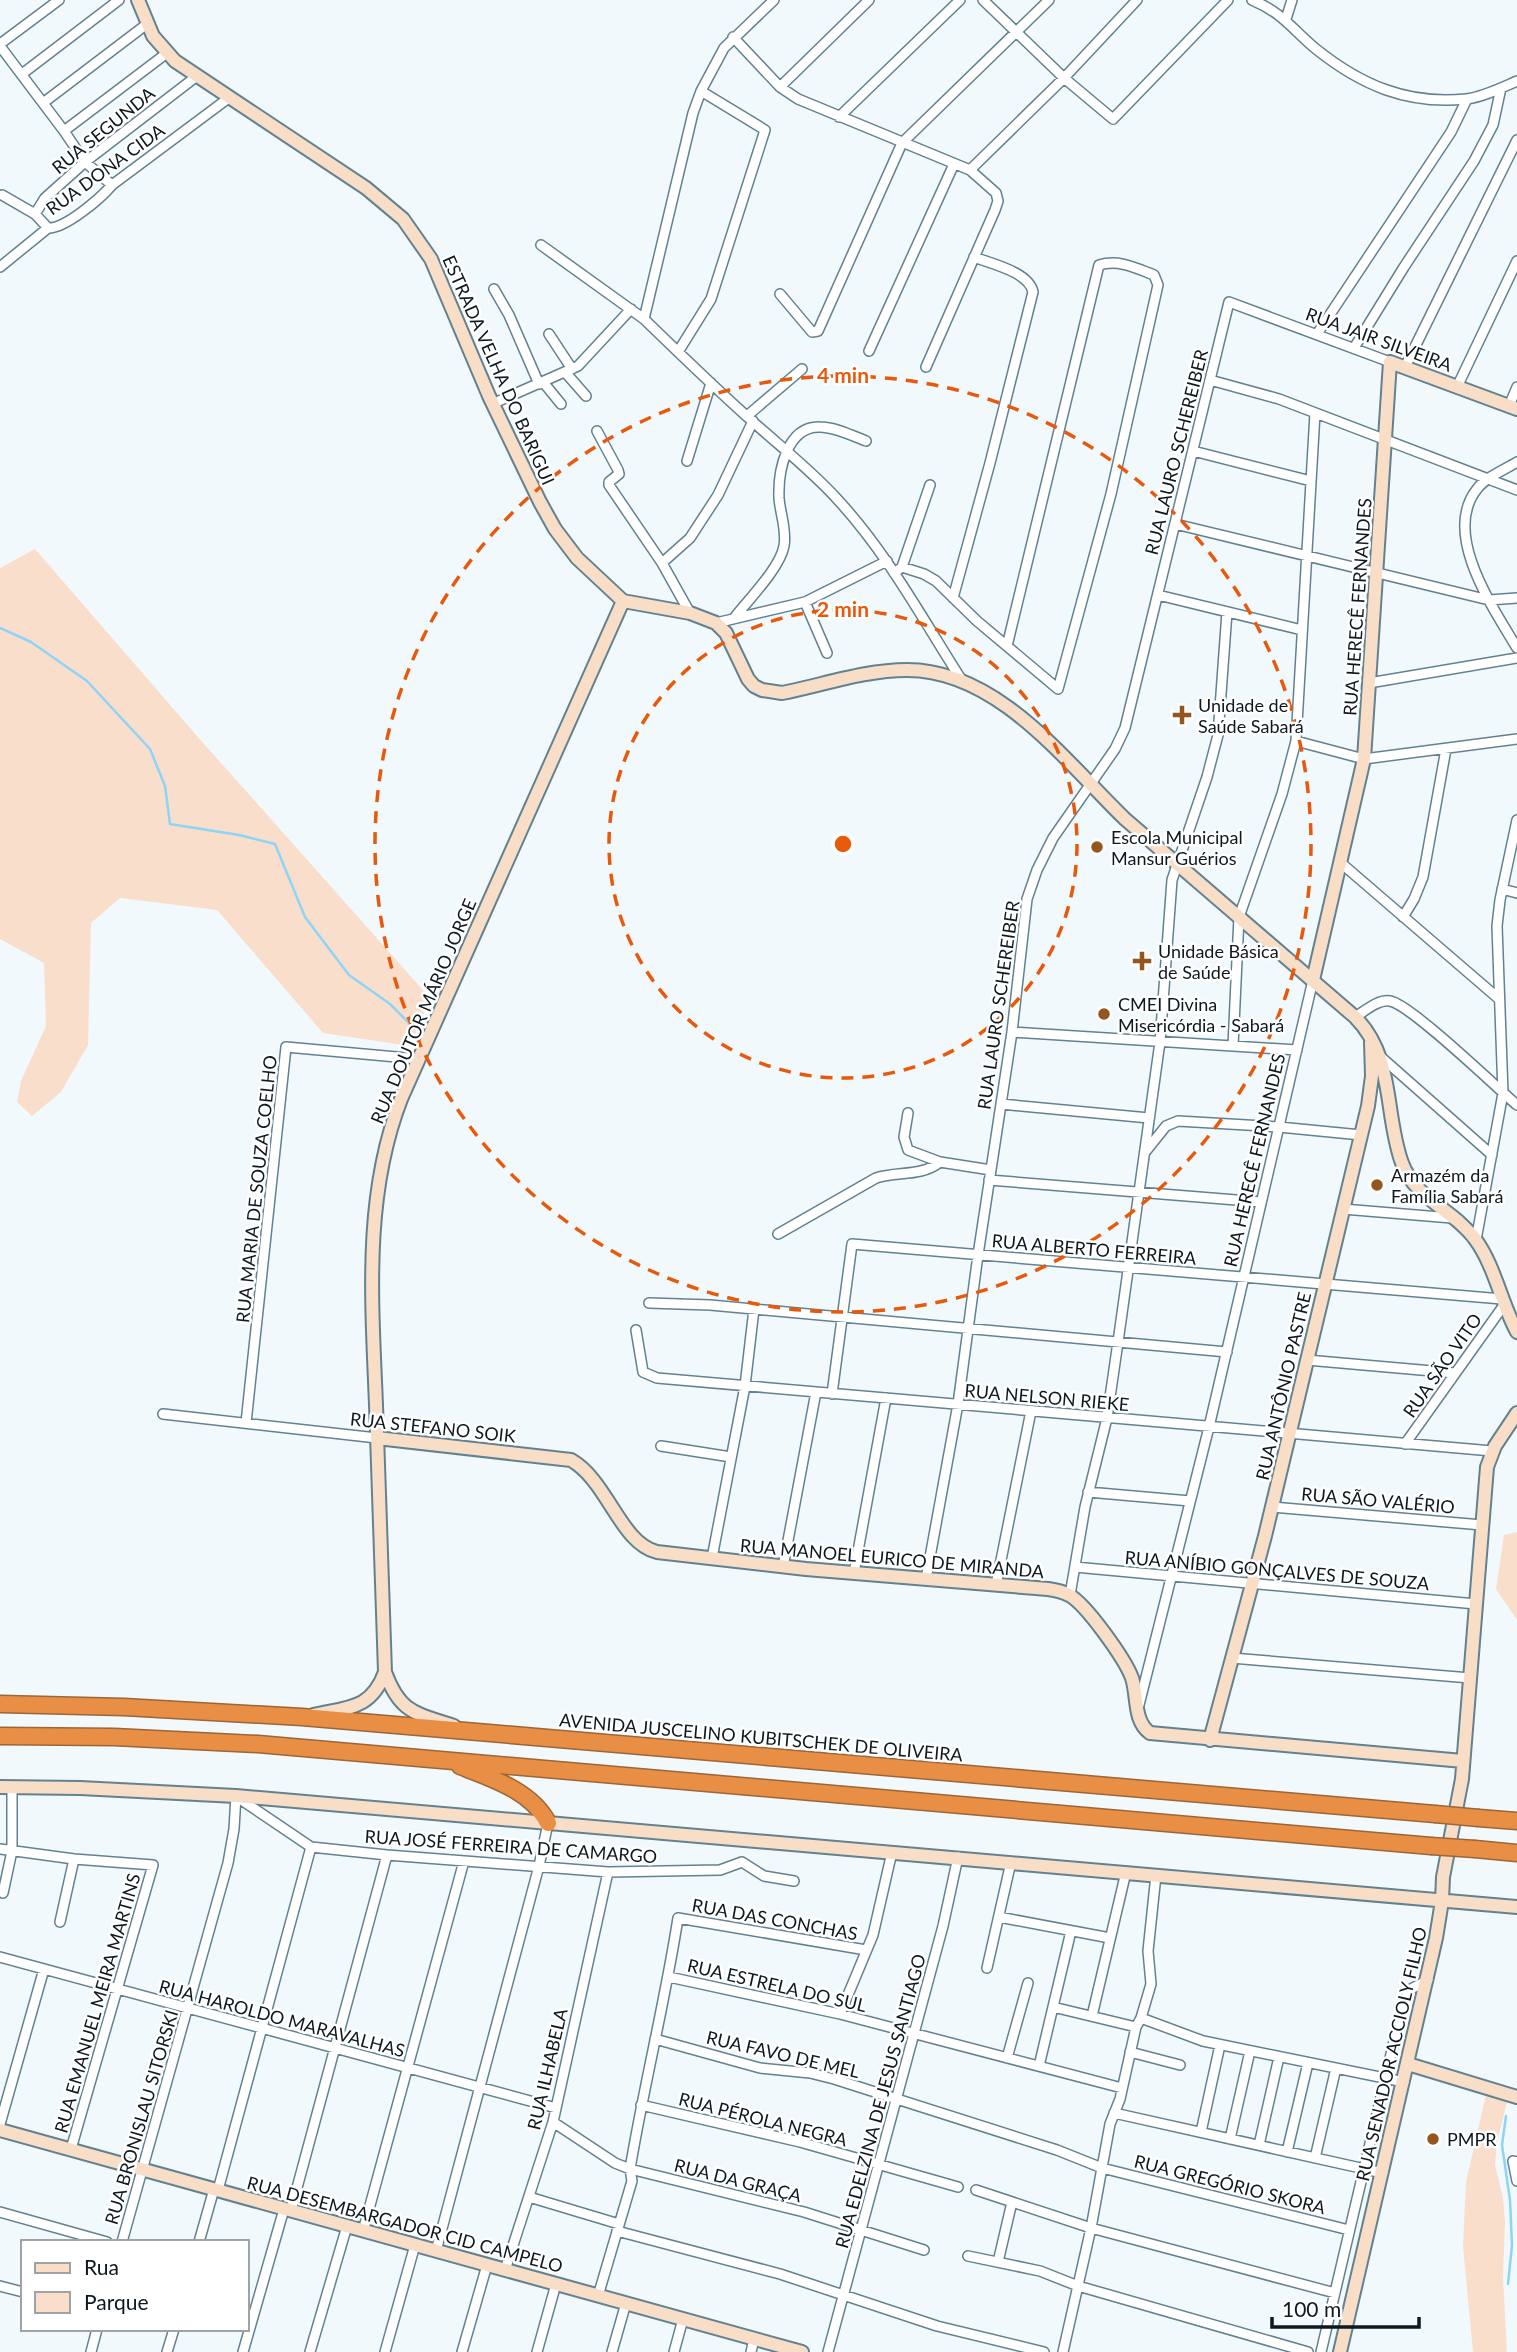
<svg xmlns="http://www.w3.org/2000/svg" width="1517" height="2352" viewBox="0 0 1517 2352" font-family="Lato,sans-serif">
	<style>
		.green { fill: #f9decb }
		.lines { fill: none; stroke-linecap: round; stroke-linejoin: round }
		.stream { stroke: #8ed4f6; stroke-width: 2.5 }
		.street-casing { stroke: #628291; stroke-width: 12 }
		.secondary-casing { stroke: #628291; stroke-width: 16 }
		.highway-casing { stroke: #9b6638; stroke-width: 19 }
		.street { stroke: #fff; stroke-width: 9 }
		.secondary { stroke: #f8ddc7; stroke-width: 12 }
		.highway { stroke: #e88f45; stroke-width: 16 }
		.highway-bridge-casing { stroke: #9b6638; stroke-width: 19; stroke-linecap: butt }
		.highway-bridge { stroke: #e88f45; stroke-width: 16 }
		.ring { fill: none; stroke: #e8590c; stroke-width: 3.5; stroke-dasharray: 12 9 }
		.poi-dot { fill: #95551e; stroke: #fff; stroke-width: 2.5 }
		.labels { text-anchor: middle; dominant-baseline: central; stroke-width: 5; stroke-linejoin: round; paint-order: stroke }
		.street-label { font-size: 18px; fill: #0d191f; stroke: #fff }
		.poi-label { font-size: 18px; fill: #0d191f; stroke: #fff; text-anchor: start }
		.centre { fill: #e8590c; stroke: #fff; stroke-width: 3.5 }
		.ring-label { font-size: 21px; text-anchor: middle; font-weight: bold; fill: #e8590c; stroke: #fff; stroke-width: 5; stroke-linejoin: round; paint-order: stroke }
	</style>
	<rect width="100%" height="100%" fill="#f2f9fd"/>
	<!-- green -->
	<path class="green" d="M35,549L197,736L430,998L410,1046L323,1033L217,910L120,898L91,923L88,1045L61,1092L32,1116L17,1102L21,1081L46,1026L44,963L0,939V568Z
		M1517,1532V1620L1496,1589L1504,1535Z
		M1486,2095L1507,2102L1497,2142L1495,2165L1503,2198L1505,2222L1503,2277L1507,2352H1473L1463,2246L1466,2182Z"/>
	<g class="lines">
		<!-- stream -->
		<path class="stream" d="M0,628L31,642L87,681L150,749L165,786L170,824L239,835L275,844L305,917L349,975L390,1004L411,1025
			M1506,2116L1502,2145L1510,2200L1512,2245L1508,2284"/>
		<!-- street casing -->
		<g class="street-casing">
			<path id="street" d="M983,0L1064,78L1113,119L1228,0
				M1252,0C1283,13 1292,29 1316,49C1361,85 1407,105 1466,99C1483,97 1501,88 1517,81
				M1286,19L1292,0
				M733,37L780,87L798,99L970,170L996,193L998,201L995,210L926,367
				M0,44L59,0
				M0,46L64,131L85,162L112,185
				M22,74L119,0
				M780,87L869,0
				M701,91L724,48L774,0
				M43,103L147,24
				M839,117L960,0
				M64,131L167,53
				M970,170L1064,78L1137,0
				M2,195L35,214L48,228
				M35,214L45,198L85,162L197,76
				M541,245L644,319
				M0,267L48,228C65,229 101,198 112,185L230,97
				M494,289L509,315L539,384
				M780,294L812,332L818,331L902,143L1049,0
				M549,334L572,369
				M1317,334L1451,132L1467,99
				M1354,348L1404,267L1474,161L1493,125L1501,88
				M869,351L954,164
				M678,352L711,299L765,130L701,91L693,113L644,319C679,353 715,388 752,421C781,447 812,471 838,500C887,553 922,618 961,679
				M1405,367L1517,140
				M565,372L586,396
				M1210,380L1279,399L1517,490
				M543,382L561,404
				M1457,387L1517,261
				M492,404L578,366L631,309
				M1509,406L1517,387
				M747,416L802,369
				M597,431L618,470L619,474L609,482V485L662,563L690,613
				M1193,451L1311,481
				M687,461L711,383
				M1517,462C1504,470 1486,477 1477,489C1441,534 1494,609 1517,648
				M1175,524L1489,600L1517,598
				M662,563L690,538L718,495L753,421
				M902,567L930,485
				M894,573L902,567L924,574L936,581L977,621L1058,689L1111,494L1158,285L1154,275C1136,268 1119,259 1099,265L1007,646
				M1158,595L1302,630
				M953,598L990,463L1033,292C1029,272 992,264 974,257
				M805,602L827,653
				M735,617C749,599 780,568 784,546C787,530 780,513 779,498C778,472 786,426 820,427C835,427 853,436 866,441
				M716,623L805,602L887,561
				M1369,683L1517,658
				M1296,741L1364,759L1517,739
				M1341,863L1499,999
				M1502,889L1517,893
				M1403,917L1414,899L1423,877L1446,749
				M1355,1017C1365,1011 1378,999 1390,1001C1410,1004 1496,1087 1517,1105
				M1012,1032L1297,1050
				M1233,1046L1239,917L1282,794L1296,741L1315,413
				M1381,1057L1492,1155
				M1001,1104L1149,1118
				M908,1113L904,1137L908,1150L940,1162L991,1170
				M1146,1151L1166,1126L1178,1121L1279,1127L1361,1135
				M989,1180L1261,1202
				M1343,1209L1452,1218
				M778,1234L876,1178C898,1171 921,1177 940,1162
				M1476,1240L1503,1093L1497,926L1500,900L1517,820
				M649,1303L710,1305L1227,1352
				M636,1330L643,1372L657,1378L1492,1451
				M1307,1360L1455,1373
				M832,1394L852,1244L1502,1299
				M163,1414L377,1438
				M246,1423L286,1047L419,1059
				M1405,1444L1504,1305
				M661,1446L731,1457
				M1088,1492L1190,1501
				M1272,1507L1482,1525
				M712,1558L745,1386L754,1309
				M783,1567L816,1392
				M1075,1567L1476,1604
				M854,1573L886,1398
				M926,1579L958,1404L978,1255L1012,1032L1027,899L1037,870L1053,838L1115,749L1125,728L1229,302L1390,362
				M996,1585L1031,1411
				M1070,1595L1085,1507L1107,1418L1118,1342L1160,1042L1172,880L1207,777L1218,735L1227,612
				M1232,1658L1470,1678
				M1139,1705L1209,1427L1313,980
				M237,1797L311,1847L387,1855L608,1872L720,1870L742,1862L764,1876L794,1881
				M0,1849L74,1859L153,1865L71,2149
				M3,1893L12,1851V1787
				M999,1917L1110,1938
				M60,1922L74,1859
				M0,1957L556,2108
				M987,1968L1011,1862
				M669,1977L840,2014L1122,2088
				M1053,2007L1136,2027
				M840,2014L873,1935L892,1852
				M1092,2016L1126,1872
				M1141,2018L1203,2041L1404,2082
				M655,2039L760,2068L810,2073L834,2079L1057,2150L1102,2168L1349,2230
				M1130,2052L1180,2065
				M1007,2058L1028,1983
				M1039,2066L1071,1931
				M641,2105L800,2142L958,2187
				M1114,2113L1383,2173
				M553,2122L615,2163L630,2169L804,2212L924,2250
				M0,2124L44,1969
				M1201,2132L1220,2045
				M1230,2139L1250,2051
				M1259,2145L1279,2057
				M1287,2152L1308,2063
				M1315,2158L1336,2068
				M1517,2162L1513,2161L1517,2181
				M218,2190L311,1847
				M976,2190L1091,2228L1335,2293
				M529,2197L619,2224
				M291,2210L387,1855
				M0,2212L107,2242
				M363,2231L464,1861
				M617,2231L780,2274L937,2326L1044,2352
				M122,2242L228,1863L234,1829L236,1796
				M199,2242L214,2189
				M436,2251L539,1866L548,1823
				M968,2256L1040,2271L1078,2286L1308,2352
				M998,2262L1012,2202
				M505,2270L553,2122L608,1872
				M0,2286L23,2292
				M598,2296L632,2181L630,2169C644,2085 665,2002 678,1918L866,1950
				M91,2352L97,2329
				M167,2352L174,2329
				M243,2352L284,2209
				M310,2352L347,2226
				M385,2352L415,2245
				M462,2352L487,2265
				M537,2352L556,2284
				M612,2352L626,2303
				M674,2352L683,2319
				M751,2352L754,2339
				M828,2352L943,1926L958,1857
				M1063,2352L1091,2228L1110,2124L1120,2099L1136,2027L1141,2018L1151,1984L1148,1951L1156,1875
				M1321,2352L1403,2003L1409,1990L1428,1980"/>
		</g>
		<!-- secondary casing -->
		<g class="secondary-casing">
			<path id="secondary" d="M138,0L153,36L175,61L366,188L403,219L431,259L489,396L540,502L555,529L577,558L623,601L690,613L716,623L726,633L748,679L754,686L762,690L782,693C823,685 865,670 907,670C998,670 1065,761 1125,819L1355,1017C1395,1057 1384,1114 1402,1163C1415,1199 1454,1210 1475,1239C1495,1266 1501,1303 1517,1332
				M1313,980L1364,759L1390,362L1517,409
				M377,1438L571,1460C608,1481 620,1543 657,1552L806,1569L1048,1589C1055,1590 1062,1591 1069,1595C1086,1604 1125,1659 1132,1678C1138,1696 1133,1721 1150,1733L1463,1761
				M313,1715C348,1707 371,1710 385,1672
				M454,1726C415,1713 400,1713 385,1672C382,1583 379,1494 376,1405C372,1302 363,1197 401,1099L623,601
				M1210,1740L1265,1536L1368,1106L1372,1076L1371,1042
				M0,1787L80,1788L236,1796L1517,1907
				M1408,2064L1517,2097
				M0,2130L802,2352
				M1340,2352L1436,1938L1442,1901L1443,1877L1462,1779L1487,1467L1495,1446L1517,1413"/>
		</g>
		<!-- highway casing -->
		<g class="highway-casing">
			<path id="highway" d="M0,1704L124,1707L302,1717L1435,1814
				M0,1736L114,1737L258,1744L1431,1846
				M460,1766C491,1778 532,1791 548,1823
				M1479,1818L1517,1821
				M1475,1849L1517,1853"/>
		</g>
		<!-- street -->
		<use href="#street" class="street"/>
		<!-- secondary -->
		<use href="#secondary" class="secondary"/>
		<!-- highway -->
		<use href="#highway" class="highway"/>
		<!-- highway-bridge casing -->
		<g class="highway-bridge-casing">
			<path id="highway-bridge" d="M1435,1814L1479,1818
				M1431,1846L1475,1849"/>
		</g>
		<!-- highway-bridge -->
		<use href="#highway-bridge" class="highway-bridge"/>
	</g>
	<!-- distance rings -->
	<g class="ring">
		<circle cx="843" cy="844" r="234"/>
		<circle cx="843" cy="844" r="468"/>
	</g>
	<!-- markers -->
	<g class="poi-dot">
		<path d="M1178.5 704.5h7v7h7v7h-7v7h-7v-7h-7v-7h7z"/>
		<circle cx="1097" cy="847" r="7"/>
		<path d="M1138.5 950.5h7v7h7v7h-7v7h-7v-7h-7v-7h7z"/>
		<circle cx="1104" cy="1014" r="7"/>
		<circle cx="1377" cy="1185" r="7"/>
		<circle cx="1433" cy="2139" r="7"/>
	</g>
	<g class="labels">
		<!-- street labels -->
		<g class="street-label">
			<text transform="translate(103 130) rotate(-39)">RUA SEGUNDA</text>
			<text transform="translate(105 169) rotate(-36)">RUA DONA CIDA</text>
			<text transform="translate(1379 339) rotate(20)">RUA JAIR SILVEIRA</text>
			<text transform="translate(499 370) rotate(66)">ESTRADA VELHA DO BARIGUI</text>
			<text transform="translate(1176 452) rotate(-76)">RUA LAURO SCHEREIBER</text>
			<text transform="translate(1357 607) rotate(-86)">RUA HERECÊ FERNANDES</text>
			<text transform="translate(998 1005) rotate(-82)">RUA LAURO SCHEREIBER</text>
			<text transform="translate(423 1011) rotate(-67)">RUA DOUTOR MÁRIO JORGE</text>
			<text transform="translate(1254 1160) rotate(-77)">RUA HERECÊ FERNANDES</text>
			<text transform="translate(256 1189) rotate(-84)">RUA MARIA DE SOUZA COELHO</text>
			<text transform="translate(1094 1249) rotate(5)">RUA ALBERTO FERREIRA</text>
			<text transform="translate(1442 1365) rotate(-55)">RUA SÃO VITO</text>
			<text transform="translate(1283 1386) rotate(-77)">RUA ANTÔNIO PASTRE</text>
			<text transform="translate(1047 1397) rotate(5)">RUA NELSON RIEKE</text>
			<text transform="translate(433 1427) rotate(6)">RUA STEFANO SOIK</text>
			<text transform="translate(1378 1500) rotate(5)">RUA SÃO VALÉRIO</text>
			<text transform="translate(892 1558) rotate(5)">RUA MANOEL EURICO DE MIRANDA</text>
			<text transform="translate(1277 1570) rotate(5)">RUA ANÍBIO GONÇALVES DE SOUZA</text>
			<text transform="translate(761 1737) rotate(5)">AVENIDA JUSCELINO KUBITSCHEK DE OLIVEIRA</text>
			<text transform="translate(511 1846) rotate(4)">RUA JOSÉ FERREIRA DE CAMARGO</text>
			<text transform="translate(775 1919) rotate(10)">RUA DAS CONCHAS</text>
			<text transform="translate(777 1985) rotate(13)">RUA ESTRELA DO SUL</text>
			<text transform="translate(97 2003) rotate(-74)">RUA EMANUEL MEIRA MARTINS</text>
			<text transform="translate(282 2018) rotate(15)">RUA HAROLDO MARAVALHAS</text>
			<text transform="translate(783 2054) rotate(13)">RUA FAVO DE MEL</text>
			<text transform="translate(1391 2054) rotate(-77)">RUA SENADOR ACCIOLY FILHO</text>
			<text transform="translate(547 2069) rotate(-77)">RUA ILHABELA</text>
			<text transform="translate(880 2101) rotate(-75)">RUA EDELZINA DE JESUS SANTIAGO</text>
			<text transform="translate(141 2117) rotate(-74)">RUA BRONISLAU SITORSKI</text>
			<text transform="translate(763 2119) rotate(14)">RUA PÉROLA NEGRA</text>
			<text transform="translate(738 2180) rotate(14)">RUA DA GRAÇA</text>
			<text transform="translate(1230 2184) rotate(14)">RUA GREGÓRIO SKORA</text>
			<text transform="translate(405 2224) rotate(15)">RUA DESEMBARGADOR CID CAMPELO</text>
		</g>
		<!-- poi labels -->
		<g class="poi-label">
			<text x="1198" y="705">Unidade de<tspan x="1198" dy="21">Saúde Sabará</tspan></text>
			<text x="1111" y="837">Escola Municipal<tspan x="1111" dy="21">Mansur Guérios</tspan></text>
			<text x="1158" y="951">Unidade Básica<tspan x="1158" dy="21">de Saúde</tspan></text>
			<text x="1118" y="1004">CMEI Divina<tspan x="1118" dy="21">Misericórdia - Sabará</tspan></text>
			<text x="1391" y="1175">Armazém da<tspan x="1391" dy="21">Família Sabará</tspan></text>
			<text x="1447" y="2139">PMPR</text>
		</g>
	</g>
	<circle cx="843" cy="844" r="10" class="centre"/>
	<g class="ring-label">
		<text x="843" y="383">4 min</text>
		<text x="843" y="617">2 min</text>
	</g>
	<!-- legend -->
	<rect x="21" y="2240" width="228" height="91" fill="#ffffff" stroke="#9ea3a5" stroke-width="2"/>
	<rect x="35" y="2263" width="35" height="10" fill="#f8ddc7" stroke="#9ea3a5" stroke-width="2"/>
	<text x="84" y="2275" font-size="21" fill="#0d191f">Rua</text>
	<rect x="35" y="2292" width="35" height="21" fill="#f9decb" stroke="#9ea3a5" stroke-width="2"/>
	<text x="84" y="2310" font-size="21" fill="#0d191f">Parque</text>
	<!-- scale -->
	<path d="M1272 2317v10h147v-10" fill="none" stroke="#0d191f" stroke-width="3.5"/>
	<text x="1282" y="2317" font-size="21" fill="#0d191f" stroke="#ffffff" stroke-width="5" paint-order="stroke">100 m</text>
</svg>
